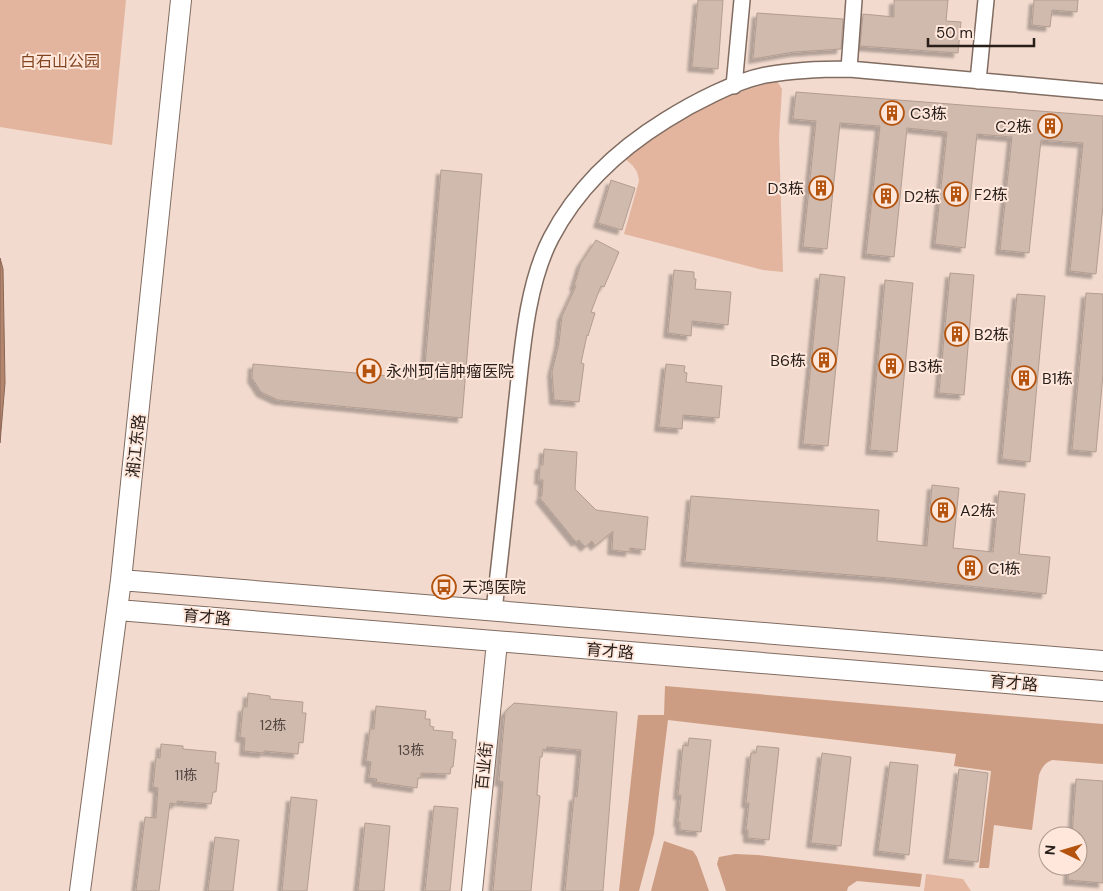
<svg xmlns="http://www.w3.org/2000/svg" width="1103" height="891" viewBox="0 0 1103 891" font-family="'DM Sans','Noto Sans SC',sans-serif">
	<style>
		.green { fill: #e3b59e }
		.forest { fill: #cd9d83 }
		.water { fill: #b3856c; stroke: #896654 }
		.building { fill: #d0b9ad; stroke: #b39d91; filter: url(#shadow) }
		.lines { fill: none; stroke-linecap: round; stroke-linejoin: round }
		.street-casing { stroke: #816c61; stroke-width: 18 }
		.secondary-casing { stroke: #816c61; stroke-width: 22 }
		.street { stroke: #fff; stroke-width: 15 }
		.secondary { stroke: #fff; stroke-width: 20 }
		.labels { text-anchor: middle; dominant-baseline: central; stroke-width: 4; stroke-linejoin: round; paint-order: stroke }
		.number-label { font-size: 14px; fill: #524640 }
		.park-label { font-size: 16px; fill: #824521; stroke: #ffe7db }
		.poi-label { font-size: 16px; fill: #281f1b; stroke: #ffe7db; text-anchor: start }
		.street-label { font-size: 16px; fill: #281f1b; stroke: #ffe7db }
	</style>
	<defs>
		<filter id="shadow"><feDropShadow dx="-4.5" dy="4.5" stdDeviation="1" flood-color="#0004"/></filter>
	</defs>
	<rect width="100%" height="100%" fill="#f2dace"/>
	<!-- green -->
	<path class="green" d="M0,0H126L112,145L0,127Z
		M777,81L782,89L779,137L783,272L763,270L624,234L639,181C638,170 633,165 625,159C644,143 663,127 684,116C713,100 745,89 777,81Z
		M926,874L963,879L971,891H924Z"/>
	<!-- forest -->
	<path class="forest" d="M665,686L1103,724V764L1052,760C1045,763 1042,767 1039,775L1032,830L994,825L989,868H979L991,771L954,766L956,754L668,720L654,834L639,891H619L638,715H664Z
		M664,841L693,851L697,857L709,891H651Z
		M735,854L758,855L922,874L920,887L857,881L848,887L847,891H726L717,864L719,857Z"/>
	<!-- water -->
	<path class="water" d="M0,258L3,269L5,383L0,443Z"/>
	<!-- building -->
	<path class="building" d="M698,0H723L718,69L692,67Z
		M894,0H948L946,21L961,22L958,53L860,46L863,14L894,17Z
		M1034,0H1078L1077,12L1052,10L1050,27L1032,25Z
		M757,13L843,19L841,49L794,52L753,59Z
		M796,92L1103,116V206L1096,274L1070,271L1083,143L1041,140L1029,253L1000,250L1012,137L977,134L965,248L935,244L947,132L907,128L894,257L866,254L880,126L840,123L827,249L803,247L816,121L793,119Z
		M441,170L482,174L462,418L278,400L261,392L252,378L253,364L424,379Z
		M611,180L635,188L622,230L598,223Z
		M596,240L619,252L604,287L601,286L591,312L595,313L588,336L587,335L581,363L584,364L579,402L554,400L552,372L559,343L562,316L576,286H574L581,263Z
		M674,270L694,272V279H696L695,289L731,292L728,325L692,321L691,336L668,333Z
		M950,273L974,275L964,395L939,393Z
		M820,274L845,277L828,446L803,444Z
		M885,280L913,283L897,452L870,450Z
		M1086,293L1103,294V374L1096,452L1072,450Z
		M1017,294L1045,296L1030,462L1002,459Z
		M666,364L685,366L684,372L687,373L686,382L722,386L719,418L683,415L682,429L659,427Z
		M544,449L577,452L575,489L596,510L648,517L645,550L630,548V552L612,550L613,531L595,546L592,541L585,547L579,540L576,542L540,498L542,495L543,480H539L540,465H543Z
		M932,485L959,488L953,548L993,552L999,491L1025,494L1019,554L1050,557L1046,594L891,578L685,562L691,496L879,510L877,541L927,546Z
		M248,693L270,696V699L303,702L302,713H306L303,743L299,742L298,754L264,751V753L244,751L245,738L240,737L243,707H247Z
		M514,703L617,712L603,891H565L574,796L577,797L581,750L547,747L546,750L543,749L542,757H540L537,795L540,796L531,891H493L503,782L499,781L505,712Z
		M376,706L426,711L425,719H430V726L434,727L433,730L453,732L452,739L456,740L453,767H451L450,774L421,773V778H418L417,788L376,782L377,779L369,778L371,762L366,761L370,729H374Z
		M689,738L711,740L701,832L680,830V822H678L681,795H678L683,745L688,746Z
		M161,744L183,746V749L216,752L215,763H219L216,792H213L211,804L177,801V804L170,803L159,891H136L145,817L156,818L158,788L153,787L156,757L160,758Z
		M757,746L779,748L769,840L748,838V830H746L749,803H746L751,753H756Z
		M822,753L851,757L841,846L811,843Z
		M890,762L918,765L909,855L878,851Z
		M959,769L988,773L978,862L948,859Z
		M1076,779L1103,781V883L1068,880L1069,866H1078V836H1072Z
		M291,797L317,800L307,891H282Z
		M434,806L458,808L450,891H425Z
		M365,823L390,826L384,891H358Z
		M215,837L239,840L233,891H208Z"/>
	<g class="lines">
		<!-- street casing -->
		<g class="street-casing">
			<path id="street" d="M849,69L854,0
				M978,81L986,0
				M734,86L742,0
				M494,610C502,543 509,475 516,407C522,354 526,286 551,238C577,188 619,149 666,120C693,103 735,81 766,75C794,70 821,69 849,69L1103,92"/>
		</g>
		<!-- secondary casing -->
		<g class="secondary-casing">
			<path id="secondary" d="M121,580L1103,661
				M118,610L1103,691
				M80,891L121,580L181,0
				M472,891L497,642"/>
		</g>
		<!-- street -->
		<use href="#street" class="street"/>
		<!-- secondary -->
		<use href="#secondary" class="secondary"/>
	</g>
	<!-- icons -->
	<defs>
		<g id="building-ring" transform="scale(1.25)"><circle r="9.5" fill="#ffe7db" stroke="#b3530d" stroke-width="1.5"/><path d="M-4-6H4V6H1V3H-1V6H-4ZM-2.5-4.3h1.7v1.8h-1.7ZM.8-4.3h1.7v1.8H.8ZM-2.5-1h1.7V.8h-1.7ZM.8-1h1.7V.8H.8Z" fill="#b3530d"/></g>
		<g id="hospital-ring" transform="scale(1.25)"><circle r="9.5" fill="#ffe7db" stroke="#b3530d" stroke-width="1.5"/><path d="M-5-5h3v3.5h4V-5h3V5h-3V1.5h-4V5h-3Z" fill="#b3530d"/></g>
		<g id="bus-ring" transform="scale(1.25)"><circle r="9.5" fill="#ffe7db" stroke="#b3530d" stroke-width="1.5"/><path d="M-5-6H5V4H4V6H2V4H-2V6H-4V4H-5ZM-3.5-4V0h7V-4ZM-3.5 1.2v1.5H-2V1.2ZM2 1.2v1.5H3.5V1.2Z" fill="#b3530d"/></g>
	</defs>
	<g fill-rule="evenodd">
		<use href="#building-ring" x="892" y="113"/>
		<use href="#building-ring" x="1050" y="126"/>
		<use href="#building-ring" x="821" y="188"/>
		<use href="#building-ring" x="956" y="194"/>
		<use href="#building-ring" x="886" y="196"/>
		<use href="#building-ring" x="957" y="334"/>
		<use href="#building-ring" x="824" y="360"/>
		<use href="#building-ring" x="891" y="366"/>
		<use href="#hospital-ring" x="369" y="371"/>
		<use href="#building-ring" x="1024" y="378"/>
		<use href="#building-ring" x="943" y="510"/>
		<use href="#building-ring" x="970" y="568"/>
		<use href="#bus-ring" x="444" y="587"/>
	</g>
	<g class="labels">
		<!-- number labels -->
		<g class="number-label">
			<text x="273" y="725">12栋</text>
			<text x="411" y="750">13栋</text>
			<text x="186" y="775">11栋</text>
		</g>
		<!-- park labels -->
		<g class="park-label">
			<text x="60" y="61">白石山公园</text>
		</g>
		<!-- poi labels -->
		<g class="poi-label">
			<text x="910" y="113">C3栋</text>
			<text x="1032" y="126" text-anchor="end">C2栋</text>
			<text x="804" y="188" text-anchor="end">D3栋</text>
			<text x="974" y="194">F2栋</text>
			<text x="904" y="196">D2栋</text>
			<text x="974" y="334">B2栋</text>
			<text x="806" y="360" text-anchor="end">B6栋</text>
			<text x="908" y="366">B3栋</text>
			<text x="386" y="371">永州珂信肿瘤医院</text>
			<text x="1042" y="378">B1栋</text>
			<text x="960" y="510">A2栋</text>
			<text x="988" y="568">C1栋</text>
			<text x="462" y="587">天鸿医院</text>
		</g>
		<!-- street labels -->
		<g class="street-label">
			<text transform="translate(136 446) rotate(-84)">湘江东路</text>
			<text transform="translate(207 617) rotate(5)">育才路</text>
			<text transform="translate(610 651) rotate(5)">育才路</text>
			<text transform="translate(1014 683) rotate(5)">育才路</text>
			<text transform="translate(484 766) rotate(-84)">百业街</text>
		</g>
	</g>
	<!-- north arrow -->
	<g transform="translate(1063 851) rotate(275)"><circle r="24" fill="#ffe7db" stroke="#a9978e"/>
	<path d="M0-4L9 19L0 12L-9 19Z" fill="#b3530d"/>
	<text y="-8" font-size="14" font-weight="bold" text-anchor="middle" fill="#281f1b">N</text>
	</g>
	<!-- scale -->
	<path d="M928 38v8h106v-8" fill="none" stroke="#281f1b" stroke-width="2.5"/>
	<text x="936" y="38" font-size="15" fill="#281f1b" stroke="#ffe7db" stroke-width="4" paint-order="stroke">50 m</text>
</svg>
